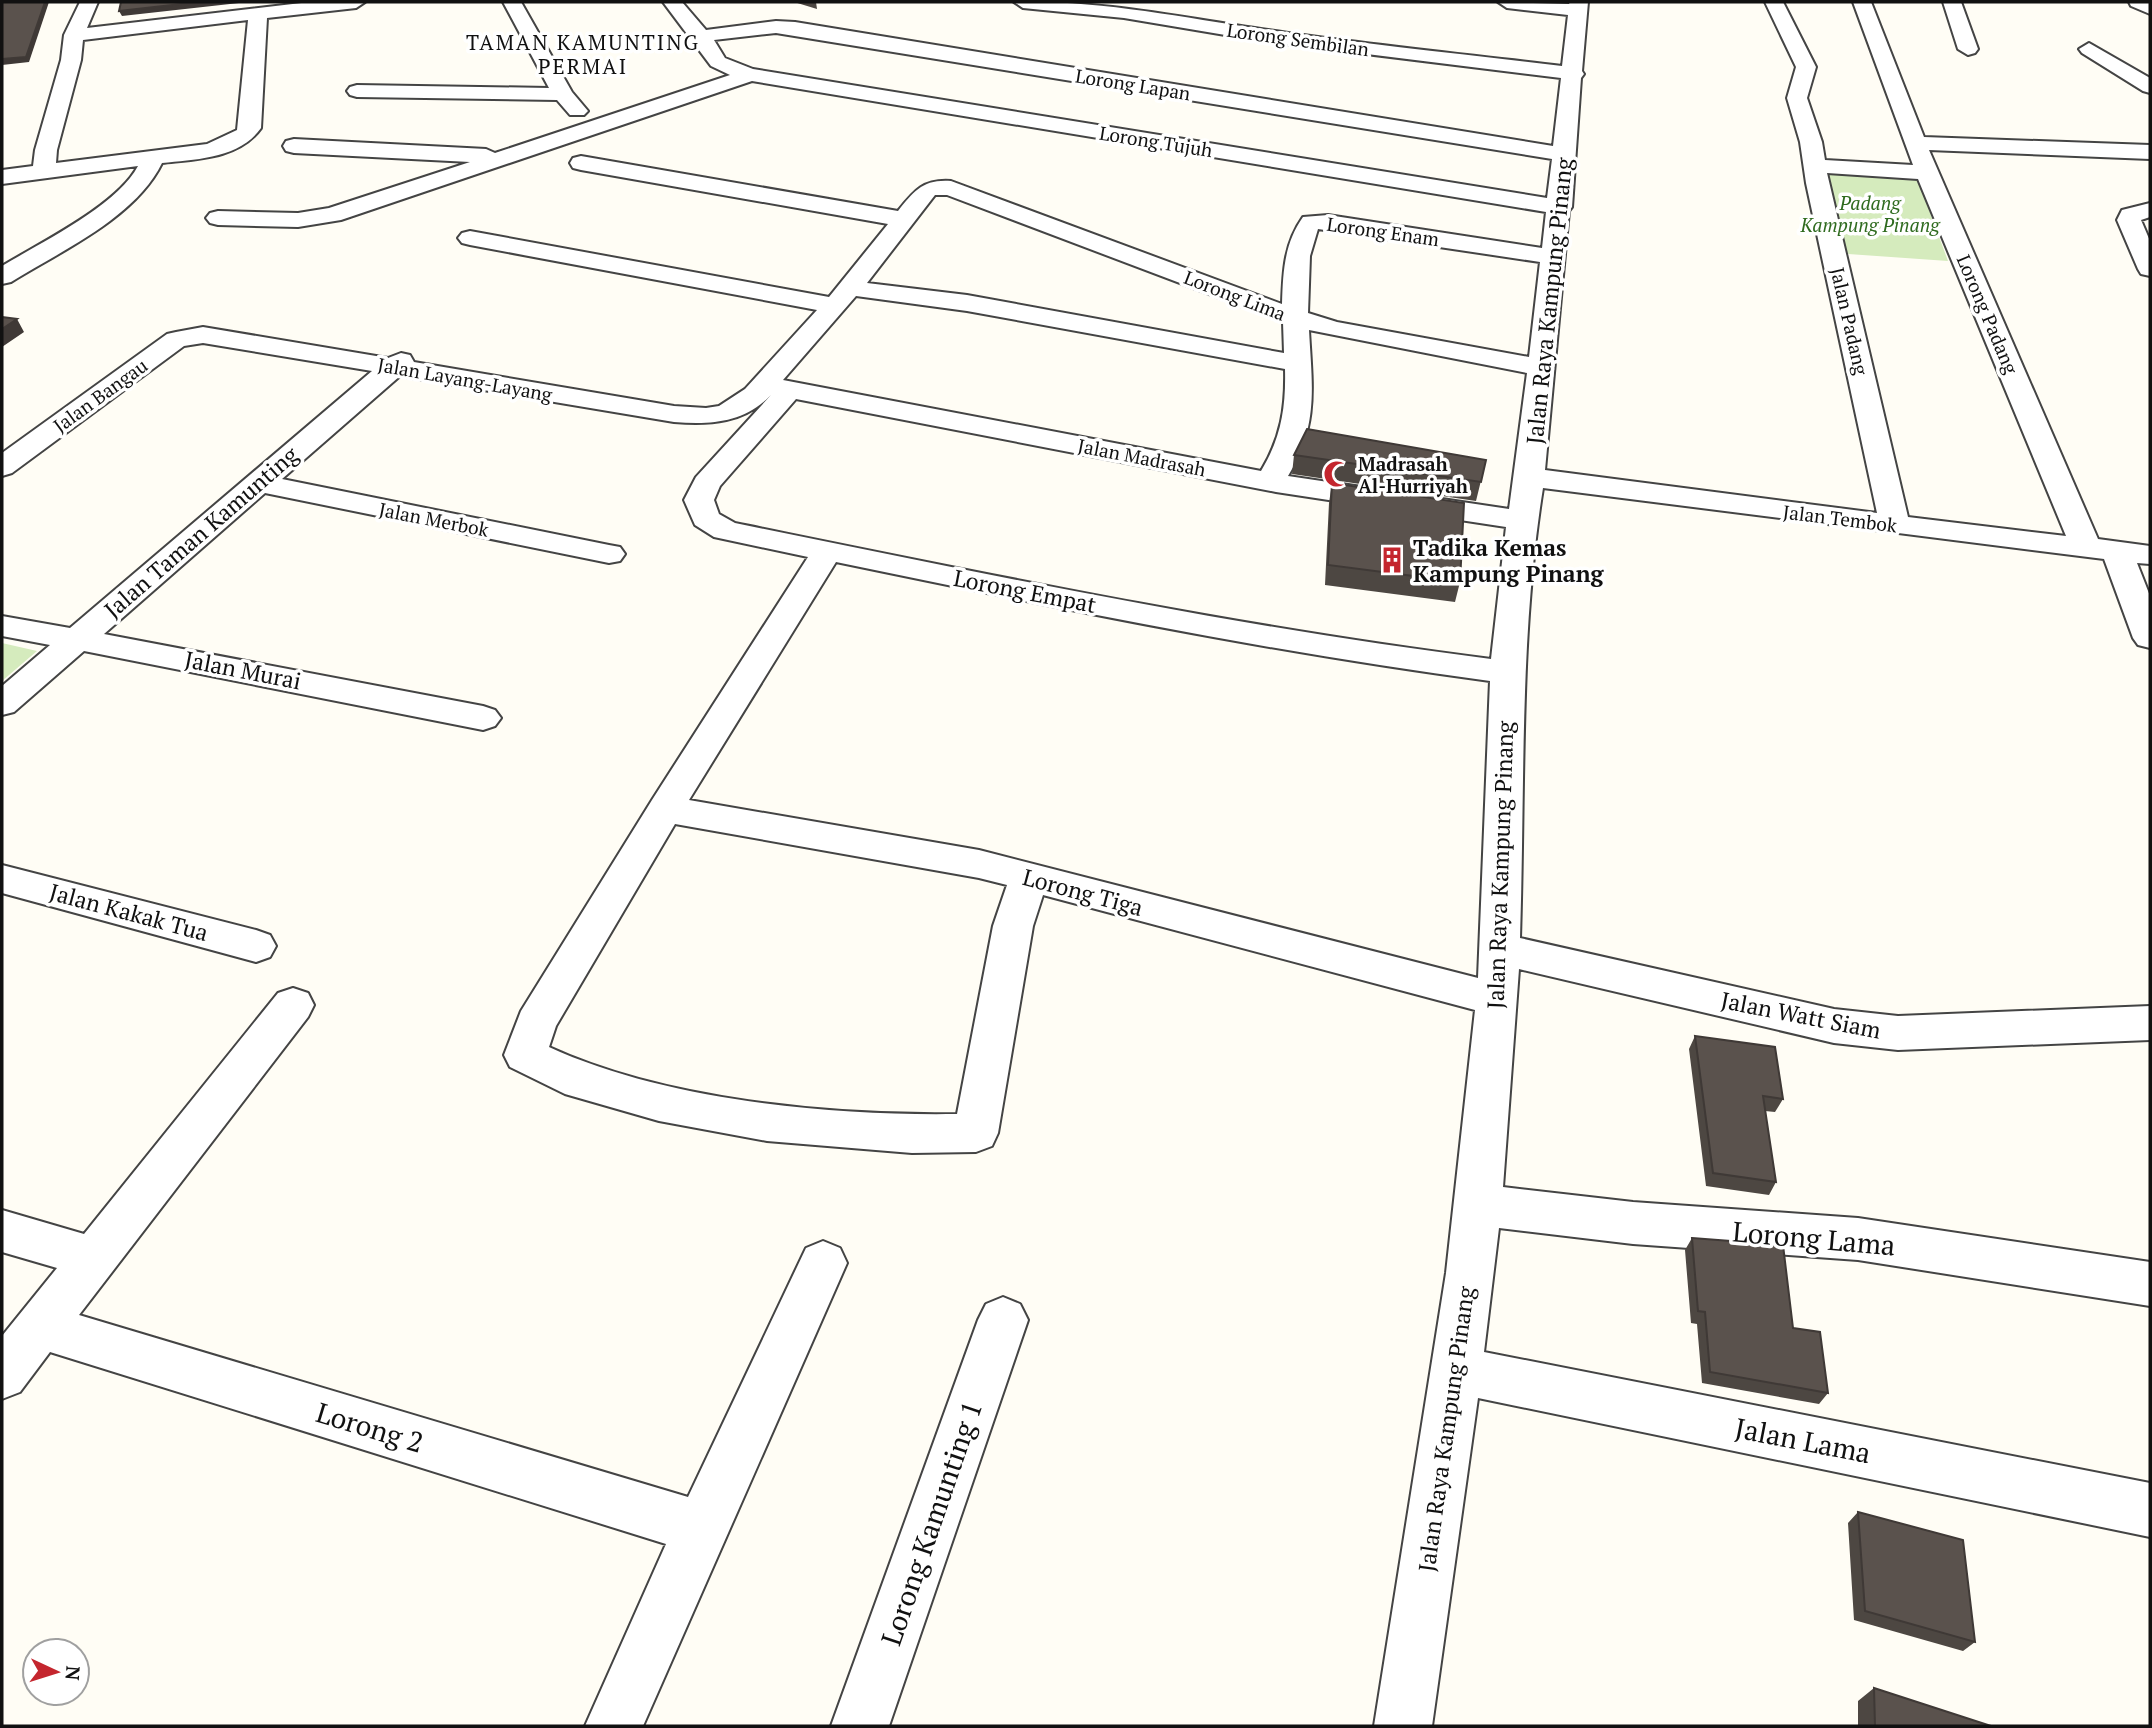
<svg xmlns="http://www.w3.org/2000/svg" width="2152" height="1728" viewBox="0 0 2152 1728" font-family="'PT Serif',serif">
	<style>
		.green { fill: #d5ebbd }
		.lines { fill: none; stroke-linecap: round; stroke-linejoin: round }
		.minor-casing { stroke: #444; stroke-width: 4 }
		.minor { fill: #fff; fill-rule: evenodd }
		.wall { fill: #4d4742 }
		.shaded-wall { fill: #3f3936 }
		.building { fill: #5a524d; stroke: #3f3936; stroke-width: 2 }
		.labels { text-anchor: middle; dominant-baseline: central; stroke-width: 7; stroke-linejoin: round; paint-order: stroke }
		.far-street-label { font-size: 19px; fill: #111; stroke: #fff }
		.far-park-label { font-size: 19px; font-style: italic; fill: #2f6b1f; stroke: #fff }
		.far-poi-label { font-size: 19px; font-weight: bold; fill: #111; stroke: #fff; text-anchor: start }
		.far-neighbourhood-label { font-size: 21px; letter-spacing: 2px; fill: #111; stroke: #fff }
		.street-label { font-size: 23px; fill: #111; stroke: #fff }
		.poi-label { font-size: 23px; font-weight: bold; fill: #111; stroke: #fff; text-anchor: start }
		.near-street-label { font-size: 28px; fill: #111; stroke: #fff }
	</style>
	<rect width="100%" height="100%" fill="#fffdf5"/>
	<!-- green -->
	<path class="green" d="M1815,166L1915,172L1948,261L1834,253Z
		M2,643L37,651L2,681Z"/>
	<g class="lines">
		<!-- minor casing -->
		<g class="minor-casing">
			<path id="minor" d="M80,2H98L87,28L310,2H365L356,8L267,18L261,128C239,159 196,159 162,163C135,218 61,251 11,282L2,284V266C40,243 118,205 138,166L2,184V170L33,166L35,150L61,60L64,35ZM248,20L237,130L207,144L56,163L57,150L81,60L83,40Z
				M503,2H521L572,92L588,111L584,115H570L557,100L357,97L350,95L347,91L350,87L357,85L549,88Z
				M663,2H682L706,30L776,21L795,22L1553,146L1561,78L1261,41L1124,18L1023,8L1014,2C1098,0 1179,17 1261,29C1361,44 1462,54 1562,66L1568,15L1507,8L1498,2L1569,4L1570,2H1588L1582,71L1584,74L1581,78L1572,207L1569,211L1545,470L1877,513L1806,183L1800,142L1787,98L1796,67L1765,2H1783L1816,67L1807,98L1822,142L1825,160L1913,165L1853,2H1871L1924,137L2150,145V159L1929,150L2098,539L2150,546V564L2137,563L2150,596V648L2138,645L2133,638L2104,559L1543,488C1519,637 1525,787 1520,938L1834,1009L1898,1016L2150,1006V1040L1898,1050L1834,1043L1519,969L1503,1187L1633,1202L1858,1218L2150,1262V1306L1858,1260L1633,1244L1499,1228L1484,1352L2150,1483V1537L1478,1398L1432,1726H1374L1446,1273L1475,1010L1043,895L1033,926L998,1133L992,1146L976,1152L912,1153L767,1141L659,1121L565,1094L510,1067L504,1055L521,1011L652,800L808,557L714,537L695,525L684,500L696,477L771,395C744,423 711,425 674,422L400,376L282,479L609,545L620,547L625,554L620,561L609,563L265,493L104,634L483,706L495,710L501,718L495,726L483,730L84,651L14,712L2,715V686L50,645L2,636V616L70,628L372,371L203,343L184,346L12,473L2,476V453L167,334L176,332L203,327L388,358L401,353L410,355L414,362L674,406L706,408L719,406L745,389L817,310L470,245L462,243L458,238L462,233L470,231L829,297L888,224L581,170L573,168L570,163L573,158L581,156L898,211C914,191 923,179 951,181L1282,304C1283,272 1284,244 1303,217L1328,215L1542,248L1546,212L752,81L341,220L298,227L218,225L210,223L206,218L210,213L218,211L298,213L329,208L470,162L294,153L286,151L283,146L286,141L294,139L486,149L495,153L730,75L711,66ZM776,33L1552,159L1547,198L753,69L725,58L714,40ZM1827,173L1918,179L2066,536L1908,517ZM935,195H947L1283,322L1284,353L967,295L867,283ZM1318,229L1540,262L1529,357L1337,322L1308,313L1310,256ZM856,296L967,311L1285,369C1286,408 1281,438 1261,471L783,380ZM1309,330L1527,373L1509,509L1288,476C1319,425 1312,386 1309,330ZM796,399L1276,492L1506,527L1491,659C1237,627 985,574 735,523L719,514L714,500L720,486ZM836,562C1053,607 1270,652 1490,681L1478,978L979,850L689,800ZM675,824L979,878L1007,885L993,926L957,1114C830,1116 664,1100 549,1047L556,1026Z
				M1943,2H1961L1978,49L1975,53L1968,55L1958,49Z
				M2129,2H2150V14L2131,6Z
				M2089,43L2150,78V93L2143,91L2082,53L2079,49Z
				M2150,203V217L2141,220L2150,241V276L2141,274L2138,269L2117,220L2122,210Z
				M2,865L256,930L270,935L276,946L270,957L256,962L2,893Z
				M293,988L308,993L314,1005L308,1017L79,1315L688,1497L806,1248L823,1241L840,1248L847,1263L643,1726H585L666,1544L50,1352L20,1392L2,1399V1336L57,1268L2,1252V1210L84,1234L278,993Z
				M1003,1297L1020,1304L1028,1320L889,1726H831L978,1320L986,1304Z"/>
		</g>
		<!-- minor -->
		<use href="#minor" class="minor"/>
	</g>
	<!-- wall -->
	<path class="wall" d="M794,2H816L817,9Z
		M1294,455L1486,460L1476,501L1292,474Z
		M1332,483L1460,582L1455,602L1325,585L1329,503Z
		M1695,1036L1783,1099L1775,1112L1765,1111L1776,1182L1769,1195L1706,1186L1689,1049Z
		M1692,1238L1793,1328L1828,1393L1819,1404L1702,1383L1697,1324L1691,1323L1685,1250Z
		M1858,1512L1975,1642L1963,1651L1854,1620L1848,1523Z
		M1874,1688L1991,1726H1858V1701Z"/>
	<!-- shaded-wall -->
	<path class="shaded-wall" d="M45,2H49L29,62L2,65V59Z
		M199,2H248L122,16L119,11Z
		M17,319L24,332L2,347V329Z"/>
	<!-- building -->
	<path class="building" d="M2,2H45L26,57L2,59Z
		M121,2H199L119,11Z
		M2,317L17,319L2,329Z
		M1307,429L1486,460L1481,482L1294,455Z
		M1332,483L1464,503L1460,582L1328,565Z
		M1695,1036L1775,1047L1783,1099L1763,1096L1776,1182L1713,1173Z
		M1692,1238L1783,1245L1793,1328L1820,1332L1828,1393L1710,1372L1705,1312L1698,1311Z
		M1858,1512L1963,1540L1975,1642L1865,1611Z
		M1874,1688L1991,1726H1875Z"/>
	<!-- icons -->
	<defs>
		<g id="mosque-bare" transform="scale(2.1)"><path d="M3.5-4.9A6 6 0 1 0 3.5 4.9A5 5 0 1 1 3.5-4.9Z" fill="#c4262e" stroke="#fff" stroke-width="2.5" paint-order="stroke"/></g>
		<g id="building-bare" transform="scale(2.1)"><path d="M-4-6H4V6H1V3H-1V6H-4ZM-2.5-4.3h1.7v1.8h-1.7ZM.8-4.3h1.7v1.8H.8ZM-2.5-1h1.7V.8h-1.7ZM.8-1h1.7V.8H.8Z" fill="#c4262e" stroke="#fff" stroke-width="2.5" paint-order="stroke"/></g>
	</defs>
	<g fill-rule="evenodd">
		<use href="#mosque-bare" x="1337" y="474"/>
		<use href="#building-bare" x="1392" y="560"/>
	</g>
	<g class="labels">
		<!-- far-street labels -->
		<g class="far-street-label">
			<text transform="translate(1298 39) rotate(8)">Lorong Sembilan</text>
			<text transform="translate(1133 84) rotate(9)">Lorong Lapan</text>
			<text transform="translate(1156 141) rotate(9)">Lorong Tujuh</text>
			<text transform="translate(1383 231) rotate(8)">Lorong Enam</text>
			<text transform="translate(1235 295) rotate(21)">Lorong Lima</text>
			<text transform="translate(1988 314) rotate(67)">Lorong Padang</text>
			<text transform="translate(1850 321) rotate(77)">Jalan Padang</text>
			<text transform="translate(465 379) rotate(10)">Jalan Layang-Layang</text>
			<text transform="translate(100 395) rotate(-36)">Jalan Bangau</text>
			<text transform="translate(1142 457) rotate(11)">Jalan Madrasah</text>
			<text transform="translate(1840 518) rotate(7)">Jalan Tembok</text>
			<text transform="translate(434 519) rotate(11)">Jalan Merbok</text>
		</g>
		<!-- far-park labels -->
		<g class="far-park-label">
			<text x="1870" y="202">Padang<tspan x="1870" dy="22">Kampung Pinang</tspan></text>
		</g>
		<!-- far-poi labels -->
		<g class="far-poi-label">
			<text x="1358" y="463">Madrasah<tspan x="1358" dy="22">Al-Hurriyah</tspan></text>
		</g>
		<!-- far-neighbourhood labels -->
		<g class="far-neighbourhood-label">
			<text x="583" y="42">TAMAN KAMUNTING<tspan x="583" dy="24">PERMAI</tspan></text>
		</g>
		<!-- street labels -->
		<g class="street-label">
			<text transform="translate(1549 301) rotate(-84)">Jalan Raya Kampung Pinang</text>
			<text transform="translate(201 532) rotate(-41)">Jalan Taman Kamunting</text>
			<text transform="translate(1025 591) rotate(11)">Lorong Empat</text>
			<text transform="translate(243 670) rotate(11)">Jalan Murai</text>
			<text transform="translate(1500 865) rotate(-88)">Jalan Raya Kampung Pinang</text>
			<text transform="translate(1083 892) rotate(15)">Lorong Tiga</text>
			<text transform="translate(129 912) rotate(15)">Jalan Kakak Tua</text>
			<text transform="translate(1801 1015) rotate(11)">Jalan Watt Siam</text>
			<text transform="translate(1446 1429) rotate(-82)">Jalan Raya Kampung Pinang</text>
		</g>
		<!-- poi labels -->
		<g class="poi-label">
			<text x="1413" y="547">Tadika Kemas<tspan x="1413" dy="26">Kampung Pinang</tspan></text>
		</g>
		<!-- near-street labels -->
		<g class="near-street-label">
			<text transform="translate(1814 1238) rotate(5)">Lorong Lama</text>
			<text transform="translate(370 1427) rotate(17)">Lorong 2</text>
			<text transform="translate(1803 1440) rotate(11)">Jalan Lama</text>
			<text transform="translate(931 1523) rotate(-71)">Lorong Kamunting 1</text>
		</g>
	</g>
	<!-- border -->
	<rect width="2152" height="1728" fill="none" stroke="#111111" stroke-width="7"/>
	<!-- north arrow -->
	<g transform="translate(56 1672) rotate(94)"><circle r="33" fill="#ffffff" stroke="#a0a0a0" stroke-width="2"/>
	<path d="M0-5L12 26L0 18L-12 26Z" fill="#c4262e"/>
	<text y="-10" font-size="19" font-weight="bold" text-anchor="middle" fill="#111111">N</text>
	</g>
</svg>
